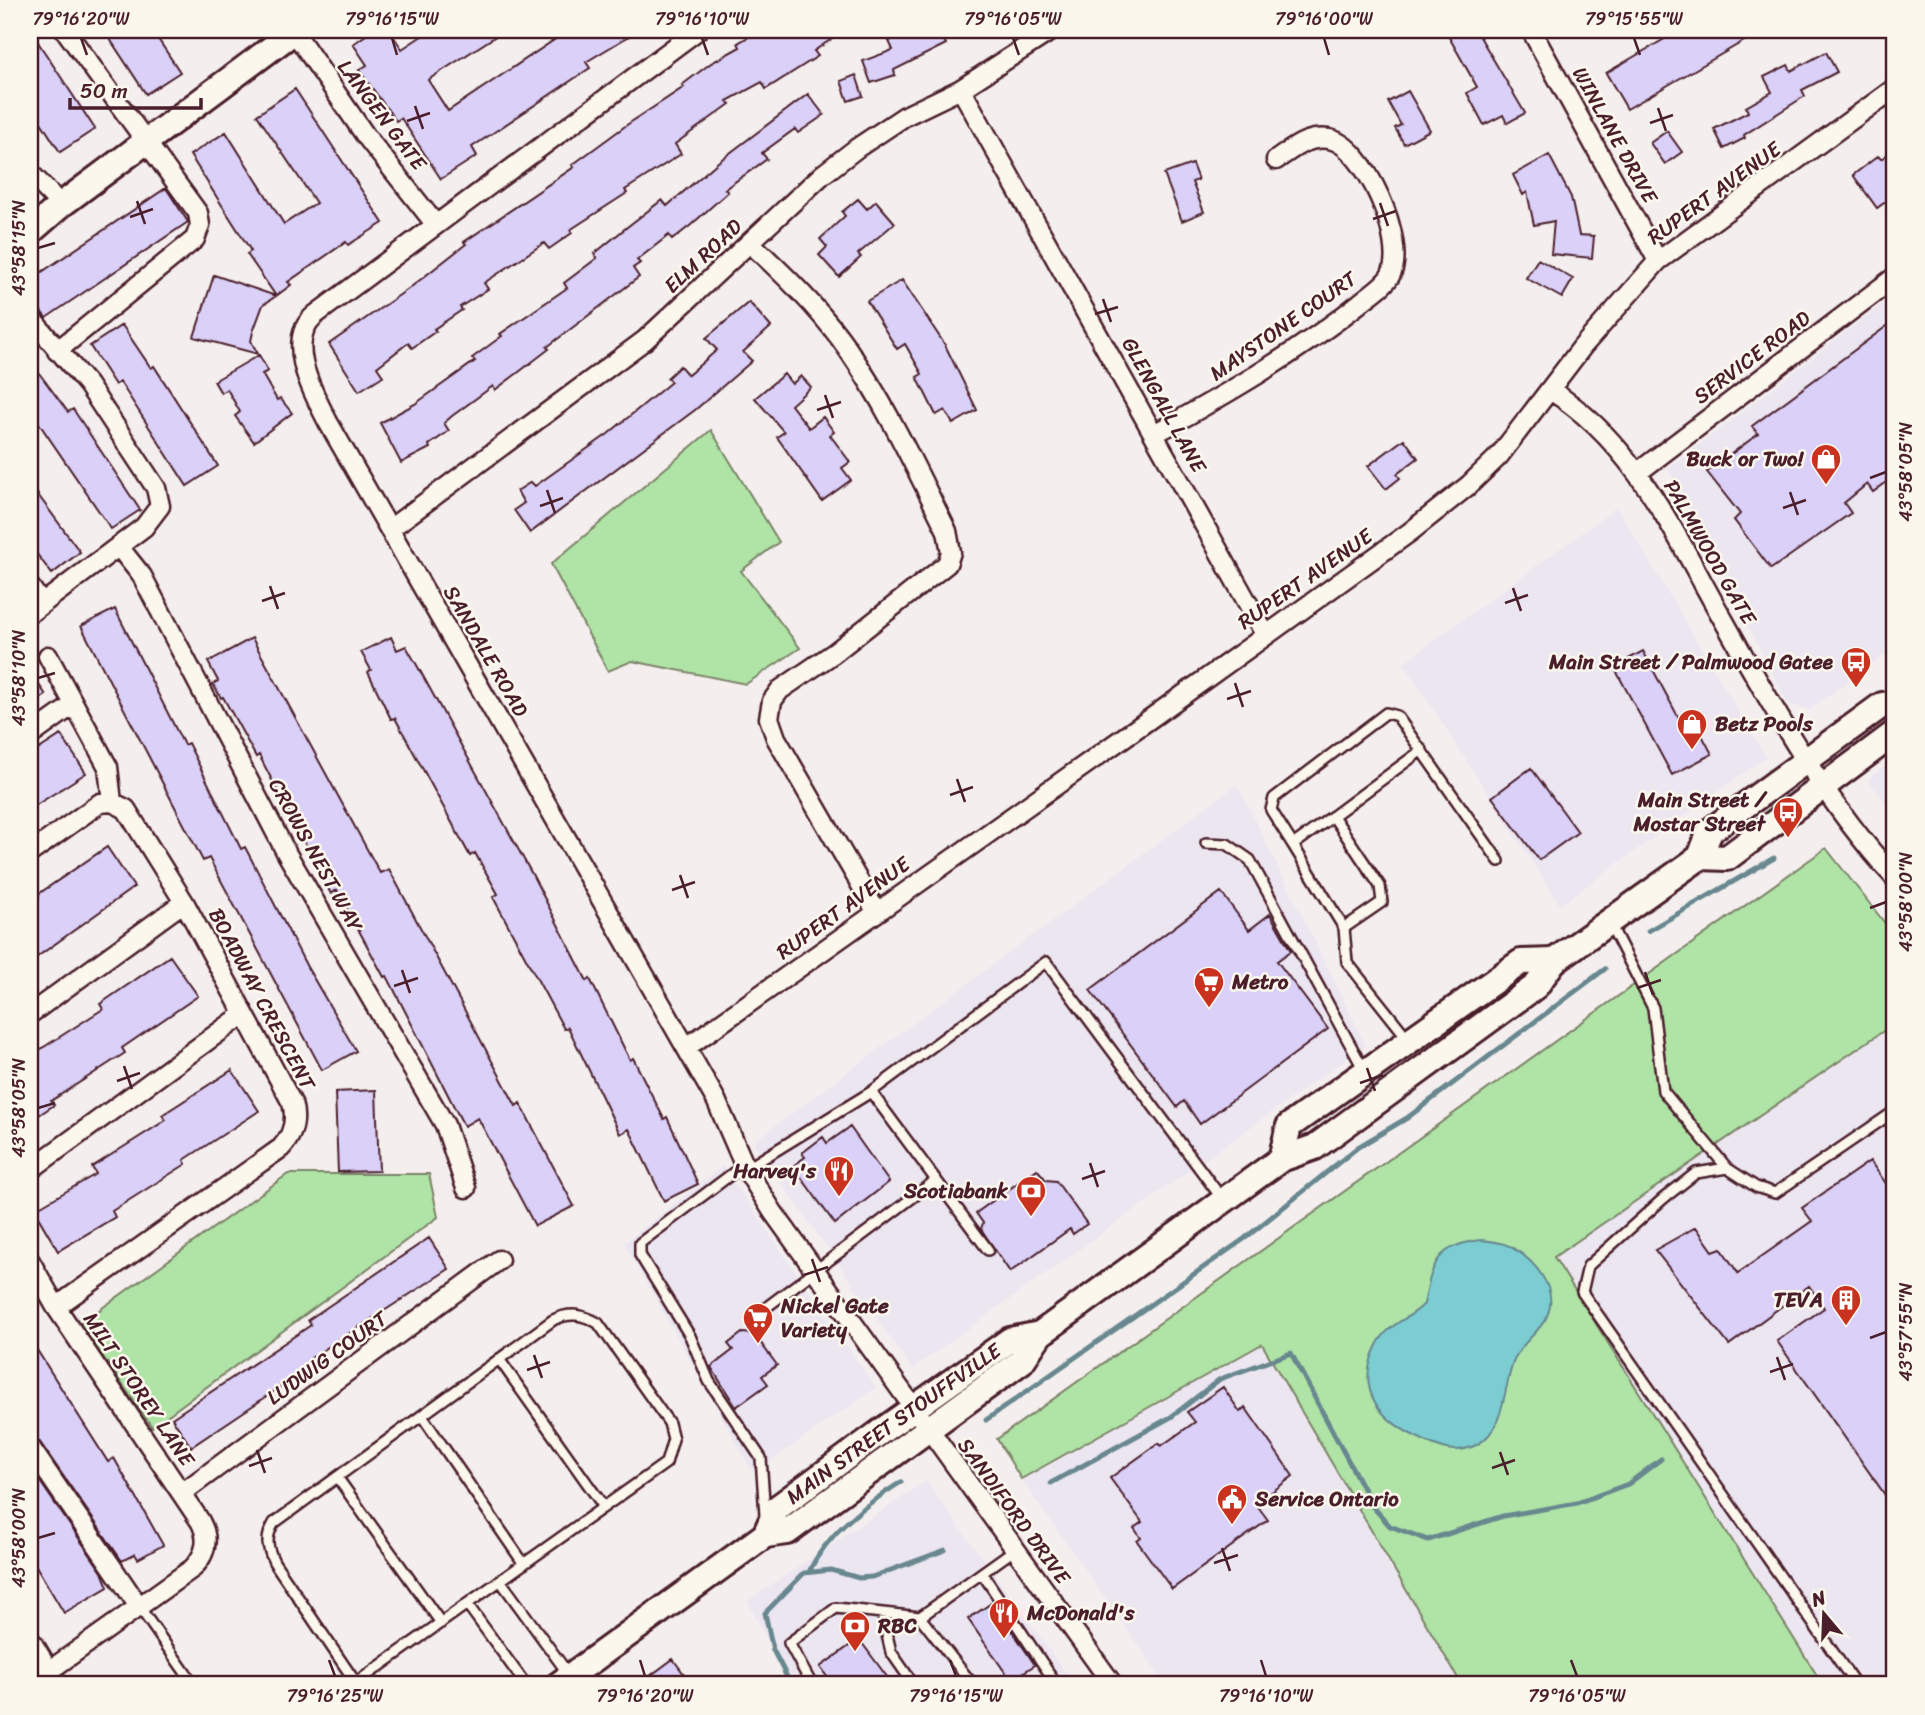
<svg xmlns="http://www.w3.org/2000/svg" width="1925" height="1715" viewBox="0 0 1925 1715" font-family="Sriracha,sans-serif">
	<style>
		.built { fill: #ece6f1 }
		.green { fill: #afe4a6; stroke: #7c8268; stroke-width: 2 }
		.water { fill: #7bcdd2; stroke: #67878f; stroke-width: 2 }
		.lines { fill: none; stroke-linecap: round; stroke-linejoin: round }
		.stream { stroke: #67878f; stroke-width: 5 }
		.building { fill: #dad0f8; stroke: #4a1f2b; stroke-width: 2 }
		.lane-casing { stroke: #4a1f2b; stroke-width: 14 }
		.street-casing { stroke: #4a1f2b; stroke-width: 23 }
		.secondary-casing { stroke: #4a1f2b; stroke-width: 30 }
		.lane { stroke: #fbf7ec; stroke-width: 9 }
		.street { stroke: #fbf7ec; stroke-width: 18 }
		.secondary { stroke: #fbf7ec; stroke-width: 24 }
		.ticks { fill: none; stroke: #4a1f2b; stroke-width: 2.5 }
		.labels { text-anchor: middle; dominant-baseline: central; stroke-width: 5; stroke-linejoin: round; paint-order: stroke }
		.street-label { font-size: 21px; fill: #4a1f2b; stroke: #fbf7ec }
		.poi-label { font-size: 21px; font-weight: bold; fill: #4a1f2b; stroke: #fbf7ec; text-anchor: end }
		.neatline { fill: none; stroke: #4a1f2b; stroke-width: 2.5 }
		.ticks-label { font-size: 18px; text-anchor: middle; fill: #4a1f2b }
	</style>
	<rect width="100%" height="100%" fill="#f4efee"/>
	<filter id="ink" filterUnits="userSpaceOnUse"><feTurbulence type="fractalNoise" baseFrequency=".0143" numOctaves="2"/><feDisplacementMap in="SourceGraphic" scale="14" xChannelSelector="R" yChannelSelector="G"/><feConvolveMatrix kernelMatrix="1 2 1 2 8 2 1 2 1" color-interpolation-filters="sRGB"/></filter>
	<g filter="url(#ink)">
		<!-- built -->
		<path class="built" d="M1895,294V647L1809,710L1788,704L1668,469Z
			M1617,507L1766,757L1560,905L1403,663Z
			M1895,759V814L1867,779Z
			M1237,784L1366,1045L912,1369L753,1142Z
			M1895,1023V1685H1823L1554,1257Z
			M723,1166L876,1388L753,1473L624,1243Z
			M1262,1344L1462,1685H1166L1021,1479Z
			M926,1481L1075,1685H791L747,1601Z"/>
		<!-- green -->
		<path class="green" d="M711,430L779,542L741,571L800,648L746,684L632,661L608,671L551,564Z
			M1826,848L1895,936V1023L1554,1257L1823,1685H1462L1262,1344L1021,1479L997,1439Z
			M288,1174H429L438,1217L152,1427L80,1324Z"/>
		<!-- water -->
		<path class="water" d="M1481,1240C1489,1241 1499,1242 1507,1245C1532,1257 1560,1288 1547,1316C1540,1332 1522,1342 1515,1358C1503,1383 1506,1429 1478,1444C1458,1455 1442,1449 1423,1440C1382,1422 1353,1392 1377,1345C1388,1323 1409,1320 1424,1304C1432,1264 1436,1245 1481,1240Z"/>
		<g class="lines">
			<!-- stream -->
			<path class="stream" d="M1648,931L1774,858
				M986,1420L1244,1239L1358,1147L1407,1118L1605,969
				M1051,1483L1171,1417L1220,1379L1291,1353L1373,1507L1390,1526L1428,1540L1503,1516L1577,1503L1628,1484L1661,1459
				M809,1572C827,1533 865,1505 901,1482
				M791,1685L773,1650L765,1613L804,1573L831,1570L859,1578L872,1577L945,1550"/>
		</g>
		<!-- building -->
		<path class="building" d="M30,30L95,129L60,152L30,105Z
			M104,30H152L180,72L146,94Z
			M373,30H389L402,49L431,30H505L428,80L448,111L569,30H639L586,62L590,68L472,147L477,156L441,179L401,118L396,121L359,70L367,65L353,44Z
			M760,30H845L814,51L818,56L766,89L762,82L727,101L730,104L675,144L681,154L625,190L627,193L570,230L572,233L549,249L544,243L484,283L488,289L460,307L462,310L434,329L436,331L412,348L408,343L377,367L383,376L359,391L329,344L411,287L466,244L464,242L574,167L572,165L628,124L684,87L682,85L711,63L740,47L738,43Z
			M913,30H939L946,44L894,70L895,75L871,83L863,61L893,50L889,41Z
			M1445,30H1476L1525,113L1507,123L1503,115L1484,125L1467,93L1477,87Z
			M1680,30H1763L1627,109L1606,73Z
			M1826,52L1837,72L1802,90L1805,96L1744,135L1745,138L1724,149L1714,129L1748,112L1746,107L1772,92L1764,77L1788,65L1791,71Z
			M856,75L863,96L848,101L841,81Z
			M295,89L383,223L348,245L346,242L288,282L291,285L276,296L247,254L251,251L190,155L226,132L284,224L316,203L257,115Z
			M1408,91L1430,130L1404,144L1395,128L1401,125L1388,102Z
			M808,94L824,115L798,133L795,129L762,153L767,159L725,189L728,192L691,225L672,240L669,235L637,260L640,263L633,268L639,277L547,347L549,349L519,372L495,390L493,386L452,416L444,423L449,431L429,445L430,448L401,463L380,423L415,404L475,361L472,358L502,336L500,334L567,288L564,283L597,258L594,254L627,227L662,200L667,206L718,162Z
			M1667,131L1682,152L1665,164L1650,143Z
			M1895,149V195L1877,208L1853,175L1878,156L1881,159Z
			M1549,155L1571,197L1579,235L1594,236L1592,258L1551,254L1554,221L1534,225L1527,192L1523,195L1513,175Z
			M1192,164L1198,180L1192,182L1204,212L1182,221L1164,174Z
			M166,188L188,222L46,318L30,296V280Z
			M858,199L867,209L876,201L895,223L858,254L861,257L839,277L819,255L827,247L820,239L845,216L842,212Z
			M1538,259L1573,279L1562,298L1526,278Z
			M214,275L276,296L263,305L253,332L251,341L258,354L194,337Z
			M902,280L945,345L977,410L953,424L945,410L936,415L917,377L922,374L905,344L897,349L867,301Z
			M749,302L771,327L743,352L752,361L695,410L530,533L514,510L524,503L517,491L531,482L535,486L608,434L671,382L667,378L680,366L688,375L717,350L706,338Z
			M1895,320V476L1873,492L1867,484L1844,503L1851,513L1771,569L1734,520L1740,514L1707,472L1758,434L1752,426Z
			M122,325L151,368L154,366L218,466L187,486L120,382L115,385L90,346Z
			M259,355L268,371L262,374L277,400L280,398L292,413L254,442L235,416L240,412L227,389L221,393L214,381Z
			M30,361L68,412L73,409L140,510L111,529L38,422L30,428Z
			M784,374L792,384L801,376L811,387L791,405L809,428L823,417L834,432L830,435L850,462L842,468L851,480L822,501L777,437L784,432L755,398Z
			M1404,439L1418,458L1397,474L1400,478L1386,489L1368,466Z
			M30,484L80,552L52,574L30,545Z
			M115,609L184,745L188,743L241,849L245,847L307,967L356,1051L322,1070L209,858L203,861L81,626Z
			M391,637L397,650L406,646L418,667L533,876L587,981L590,979L630,1060L633,1058L664,1119L667,1117L698,1184L664,1201L629,1129L620,1134L568,1027L564,1029L493,897L498,894L475,853L470,856L395,718L391,719L368,672L371,670L361,652Z
			M252,638L380,873L389,869L516,1106L520,1103L574,1206L535,1226L478,1118L464,1126L387,976L384,977L337,890L331,894L259,755L256,757L223,697L221,698L213,684L218,681L208,662Z
			M1643,651L1683,726L1694,720L1712,754L1672,775L1614,667Z
			M30,672L46,695L30,706Z
			M61,735L86,773L30,809V755Z
			M1531,768L1578,832L1539,860L1492,797Z
			M107,847L134,887L30,962V904L39,897L37,895Z
			M1221,892L1249,930L1270,914L1291,951L1277,961L1328,1029L1200,1124L1184,1101L1177,1107L1090,990Z
			M170,956L198,996L122,1048L125,1053L51,1101L54,1105L30,1121V1056L103,1009L100,1004Z
			M232,1070L259,1111L184,1160L186,1164L112,1211L115,1217L58,1251L34,1210L96,1174L92,1167L166,1120L162,1115Z
			M376,1090L379,1171L338,1172L335,1092Z
			M850,1127L889,1182L835,1224L793,1166L805,1157L802,1153L823,1137L827,1143Z
			M1870,1161L1895,1196V1509L1777,1341L1824,1308L1809,1286L1729,1345L1655,1250L1696,1227L1713,1251L1721,1248L1738,1273L1812,1221L1802,1208Z
			M1037,1169L1046,1180L1056,1181L1087,1224L1073,1234L1070,1229L1010,1272L981,1229L983,1223L976,1213Z
			M429,1238L449,1269L308,1360L312,1366L191,1447L172,1418L311,1325L308,1320Z
			M742,1333L754,1334L777,1365L762,1376L768,1384L736,1407L711,1367L733,1350L728,1344Z
			M30,1339L108,1462L114,1458L163,1545L138,1559L135,1554L122,1561L39,1441L30,1436Z
			M1223,1387L1240,1412L1245,1407L1293,1476L1256,1504L1268,1520L1172,1589L1137,1541L1141,1538L1134,1528L1142,1522L1110,1478L1159,1443L1161,1446L1195,1422L1187,1412Z
			M30,1467L102,1572L108,1587L64,1613L30,1556Z
			M993,1602L1035,1665L1024,1672L1034,1685H1014L968,1619Z
			M859,1639L893,1685H833L820,1667Z
			M673,1659L692,1685H638Z"/>
		<g class="lines">
			<!-- lane casing -->
			<g class="lane-casing">
				<path id="lane" d="M1333,816L1422,750
					M1206,843L1227,844L1250,860L1364,1070
					M1293,845L1271,810L1274,798L1386,713L1397,716L1499,861
					M1610,924L1653,1008L1663,1091L1727,1168L1756,1187L1775,1193L1895,1111
					M1344,928L1293,845L1333,816L1380,886L1382,902L1344,928L1347,962L1409,1040
					M1727,1168L1696,1173L1664,1198L1588,1266L1582,1292L1856,1685
					M936,1180L988,1250
					M768,1306L936,1180L871,1092L1046,962L1223,1200
					M499,1359L604,1507
					M422,1416L524,1564
					M337,1477L441,1623
					M765,1515L761,1458L709,1381L690,1336L640,1255V1243L733,1173L746,1169L871,1092
					M982,1573L1057,1685
					M500,1580L569,1675
					M467,1604L526,1685
					M140,1608L194,1685
					M882,1613L891,1652L914,1685
					M920,1617L973,1685
					M353,1685L356,1683L467,1604L666,1463L673,1439L669,1423L598,1323C582,1314 570,1312 553,1320L274,1523C265,1538 267,1547 274,1562L356,1683
					M812,1685L789,1643L836,1608L920,1617L1014,1550"/>
			</g>
			<!-- street casing -->
			<g class="street-casing">
				<path id="street" d="M293,30L365,135L436,225
					M698,30L315,315C284,341 313,393 328,422L716,1100L746,1169L773,1212L1113,1685
					M1531,30L1658,261
					M961,89L1265,634
					M30,173L61,205
					M750,243C784,274 821,310 847,348C887,406 916,469 947,531L951,552L947,564L834,653L780,690L772,701L769,718L776,738L876,911
					M30,317L88,385L156,488L160,506L144,527L30,613
					M57,351L195,239L200,225L198,213L65,30
					M1550,390C1635,442 1676,537 1724,621C1774,710 1825,802 1895,878
					M1154,434C1225,395 1296,354 1360,303C1369,295 1386,285 1391,274C1407,242 1365,145 1329,139C1306,136 1294,148 1276,160
					M1637,473L1895,277
					M391,528L645,340L822,175L857,148L905,116L961,89L1052,30
					M119,547L142,576L287,854L445,1125L466,1188
					M30,587L42,604
					M48,656L108,767L112,802
					M30,736L73,705
					M30,853L100,803L112,802L126,809L184,902L292,1103C297,1120 293,1135 281,1148L56,1307
					M30,1014L184,902
					M687,1047L1154,716L1410,532L1469,485L1499,456L1583,346L1658,261L1895,88
					M30,1170L244,1014
					M30,1261L56,1307L200,1521C210,1539 206,1554 193,1568L46,1673
					M30,1447L140,1608
					M182,1493L499,1260"/>
			</g>
			<!-- secondary casing -->
			<g class="secondary-casing">
				<g id="secondary">
					<path d="M30,232L61,205L296,30"/>
					<path d="M1700,857L1727,858L1895,733"/>
					<path d="M1281,1159L1289,1126L1521,962L1554,961"/>
					<path d="M765,1535L787,1532L1022,1361L1040,1334L1281,1159L1315,1147L1536,986L1554,961L1700,857L1710,831L1882,705L1895,703"/>
					<path d="M30,1645L54,1685"/>
					<path id="s1" d="M558,1685L765,1535L777,1508L883,1430L1010,1340L1040,1334"/>
				</g>
			</g>
			<!-- lane -->
			<use href="#lane" class="lane"/>
			<!-- street -->
			<use href="#street" class="street"/>
			<!-- secondary -->
			<use href="#secondary" class="secondary"/>
		</g>
	</g>
	<!-- ticks -->
	<path class="ticks" d="M81,38L87,55M392,38L397,55M702,38L708,55M1013,38L1019,55M1324,38L1329,55M1634,38L1640,55M415,106L423,129M1658,108L1666,131M407,121L430,113M1650,123L1673,115M137,201L145,224M1380,203L1388,226M130,217L153,209M1373,219L1396,211M38,248L55,243M1103,299L1111,322M1095,314L1118,307M825,395L833,418M817,410L841,402M1870,478L1886,472M547,490L555,513M1790,492L1798,515M540,506L563,498M1783,508L1806,500M270,586L278,609M1513,588L1521,611M262,601L285,593M1505,603L1528,595M38,678L55,673M1235,683L1243,707M1227,699L1251,691M957,779L965,802M950,795L973,787M680,875L688,898M672,890L695,882M1870,908L1886,902M402,970L410,993M1645,972L1653,995M394,986L418,978M1637,988L1661,980M124,1066L132,1089M1367,1068L1375,1091M117,1081L140,1073M1360,1083L1383,1075M38,1108L55,1103M1090,1163L1098,1187M1082,1179L1105,1171M812,1259L820,1282M804,1275L828,1267M1870,1338L1886,1332M534,1355L542,1378M1777,1357L1785,1380M527,1370L550,1362M1770,1372L1793,1364M257,1450L265,1473M1500,1452L1508,1475M249,1466L272,1458M1492,1468L1515,1460M38,1538L55,1533M1222,1548L1230,1571M1214,1563L1238,1555M329,1660L335,1676M640,1660L645,1676M950,1660L956,1676M1261,1660L1266,1676M1571,1660L1577,1676"/>
	<!-- icons -->
	<defs>
		<g id="shop-pin" transform="scale(1.575)"><path d="M0 17L-7.5 6A9.5 9.5 0 1 1 7.5 6Z" fill="#c8321e" stroke="#fbf7ec"/><path d="M-5-2.5h2.3a2.7 3.5 0 0 1 5.4 0H5L5.5 6h-11ZM-1.5-2.5h3a1.5 2.3 0 0 0-3 0Z" fill="#fff"/></g>
		<g id="bus-pin" transform="scale(1.575)"><path d="M0 17L-7.5 6A9.5 9.5 0 1 1 7.5 6Z" fill="#c8321e" stroke="#fbf7ec"/><path d="M-5-6H5V4H4V6H2V4H-2V6H-4V4H-5ZM-3.5-4V0h7V-4ZM-3.5 1.2v1.5H-2V1.2ZM2 1.2v1.5H3.5V1.2Z" fill="#fff"/></g>
		<g id="supermarket-pin" transform="scale(1.575)"><path d="M0 17L-7.5 6A9.5 9.5 0 1 1 7.5 6Z" fill="#c8321e" stroke="#fbf7ec"/><path d="M-6-5.5h2.5l.6 2H6L4.5 2H-2.5L-4.4-4H-6ZM-1.5 3.2a1.3 1.3 0 1 0 .1 0ZM3 3.2a1.3 1.3 0 1 0 .1 0Z" fill="#fff"/></g>
		<g id="restaurant-pin" transform="scale(1.575)"><path d="M0 17L-7.5 6A9.5 9.5 0 1 1 7.5 6Z" fill="#c8321e" stroke="#fbf7ec"/><path d="M-5-6h1v4h1v-4h1v4h1v-4h1v5L-1.5 .5V6h-2V.5L-5-1ZM5-6V6H3V1.5H1.5Q1.5-4 5-6Z" fill="#fff"/></g>
		<g id="bank-pin" transform="scale(1.575)"><path d="M0 17L-7.5 6A9.5 9.5 0 1 1 7.5 6Z" fill="#c8321e" stroke="#fbf7ec"/><path d="M-6-4H6V4H-6ZM0-2.3a2.3 2.3 0 1 0 0 4.6a2.3 2.3 0 1 0 0-4.6Z" fill="#fff"/></g>
		<g id="building-pin" transform="scale(1.575)"><path d="M0 17L-7.5 6A9.5 9.5 0 1 1 7.5 6Z" fill="#c8321e" stroke="#fbf7ec"/><path d="M-4-6H4V6H1V3H-1V6H-4ZM-2.5-4.3h1.7v1.8h-1.7ZM.8-4.3h1.7v1.8H.8ZM-2.5-1h1.7V.8h-1.7ZM.8-1h1.7V.8H.8Z" fill="#fff"/></g>
		<g id="civic-pin" transform="scale(1.575)"><path d="M0 17L-7.5 6A9.5 9.5 0 1 1 7.5 6Z" fill="#c8321e" stroke="#fbf7ec"/><path d="M-.6-6.5H3V-4.5H.6V-3L4-1V1h2V6H-6V1h2V-1L-.6-3ZM-1.2 2.5V6h2.4V2.5Z" fill="#fff"/></g>
	</defs>
	<g fill-rule="evenodd">
		<use href="#shop-pin" x="1826" y="459"/>
		<use href="#bus-pin" x="1856" y="662"/>
		<use href="#shop-pin" x="1692" y="724"/>
		<use href="#bus-pin" x="1788" y="812"/>
		<use href="#supermarket-pin" x="1209" y="982"/>
		<use href="#restaurant-pin" x="839" y="1171"/>
		<use href="#bank-pin" x="1031" y="1191"/>
		<use href="#building-pin" x="1846" y="1300"/>
		<use href="#supermarket-pin" x="758" y="1318"/>
		<use href="#civic-pin" x="1232" y="1499"/>
		<use href="#restaurant-pin" x="1004" y="1613"/>
		<use href="#bank-pin" x="855" y="1626"/>
	</g>
	<g class="labels">
		<!-- street labels -->
		<g class="street-label">
			<text transform="translate(382 115) rotate(53)">LANGEN GATE</text>
			<text transform="translate(1615 135) rotate(61)">WINLANE DRIVE</text>
			<text transform="translate(1714 193) rotate(-36)">RUPERT AVENUE</text>
			<text transform="translate(703 256) rotate(-43)">ELM ROAD</text>
			<text transform="translate(1283 326) rotate(-35)">MAYSTONE COURT</text>
			<text transform="translate(1752 357) rotate(-37)">SERVICE ROAD</text>
			<text transform="translate(1164 405) rotate(61)">GLENGALL LANE</text>
			<text transform="translate(1710 552) rotate(60)">PALMWOOD GATE</text>
			<text transform="translate(1305 579) rotate(-35)">RUPERT AVENUE</text>
			<text transform="translate(486 651) rotate(60)">SANDALE ROAD</text>
			<text transform="translate(316 855) rotate(61)">CROWS NEST WAY</text>
			<text transform="translate(843 908) rotate(-36)">RUPERT AVENUE</text>
			<text transform="translate(262 999) rotate(62)">BOADWAY CRESCENT</text>
			<text transform="translate(327 1358) rotate(-36)">LUDWIG COURT</text>
			<text transform="translate(139 1389) rotate(56)">MILT STOREY LANE</text>
			<text stroke="none"><textPath href="#s1" startOffset="429">MAIN STREET STOUFFVILLE</textPath></text>
			<text transform="translate(1014 1511) rotate(54)">SANDIFORD DRIVE</text>
		</g>
		<!-- poi labels -->
		<g class="poi-label">
			<text x="1803" y="459">Buck or Two!</text>
			<text x="1833" y="662">Main Street / Palmwood Gatee</text>
			<text x="1715" y="724" text-anchor="start">Betz Pools</text>
			<text x="1765" y="800">Main Street /<tspan x="1765" dy="24">Mostar Street</tspan></text>
			<text x="1232" y="982" text-anchor="start">Metro</text>
			<text x="816" y="1171">Harvey's</text>
			<text x="1008" y="1191">Scotiabank</text>
			<text x="1823" y="1300">TEVA</text>
			<text x="781" y="1306" text-anchor="start">Nickel Gate<tspan x="781" dy="24">Variety</tspan></text>
			<text x="1255" y="1499" text-anchor="start">Service Ontario</text>
			<text x="1027" y="1613" text-anchor="start">McDonald's</text>
			<text x="878" y="1626" text-anchor="start">RBC</text>
		</g>
	</g>
	<!-- margin -->
	<rect width="1925" height="1715" fill="none" stroke="#fbf7ec" stroke-width="77"/>
	<!-- north arrow -->
	<g transform="translate(1824 1614) rotate(341)" stroke="#fbf7ec" stroke-width="5" paint-order="stroke">
	<path d="M0-5L12 26L0 18L-12 26Z" fill="#4a1f2b"/>
	<text y="-10" font-size="19" font-weight="bold" text-anchor="middle" fill="#4a1f2b">N</text>
	</g>
	<!-- scale -->
	<path d="M70 98v10h131v-10" fill="none" stroke="#4a1f2b" stroke-width="3.5"/>
	<text x="80" y="98" font-size="21" fill="#4a1f2b" stroke="#fbf7ec" stroke-width="5" paint-order="stroke">50 m</text>
	<rect x="38" y="38" width="1848" height="1638" class="neatline"/>
	<g class="ticks-label">
		<text x="81" y="25">79°16'20"W</text>
		<text x="392" y="25">79°16'15"W</text>
		<text x="702" y="25">79°16'10"W</text>
		<text x="1013" y="25">79°16'05"W</text>
		<text x="1324" y="25">79°16'00"W</text>
		<text x="1634" y="25">79°15'55"W</text>
		<text transform="translate(19 248) rotate(-90)" y="6">43°58'15"N</text>
		<text transform="translate(1906 472) rotate(-90)" y="6">43°58'05"N</text>
		<text transform="translate(19 678) rotate(-90)" y="6">43°58'10"N</text>
		<text transform="translate(1906 902) rotate(-90)" y="6">43°58'00"N</text>
		<text transform="translate(19 1108) rotate(-90)" y="6">43°58'05"N</text>
		<text transform="translate(1906 1332) rotate(-90)" y="6">43°57'55"N</text>
		<text transform="translate(19 1538) rotate(-90)" y="6">43°58'00"N</text>
		<text x="335" y="1702">79°16'25"W</text>
		<text x="645" y="1702">79°16'20"W</text>
		<text x="956" y="1702">79°16'15"W</text>
		<text x="1266" y="1702">79°16'10"W</text>
		<text x="1577" y="1702">79°16'05"W</text>
	</g>
</svg>
